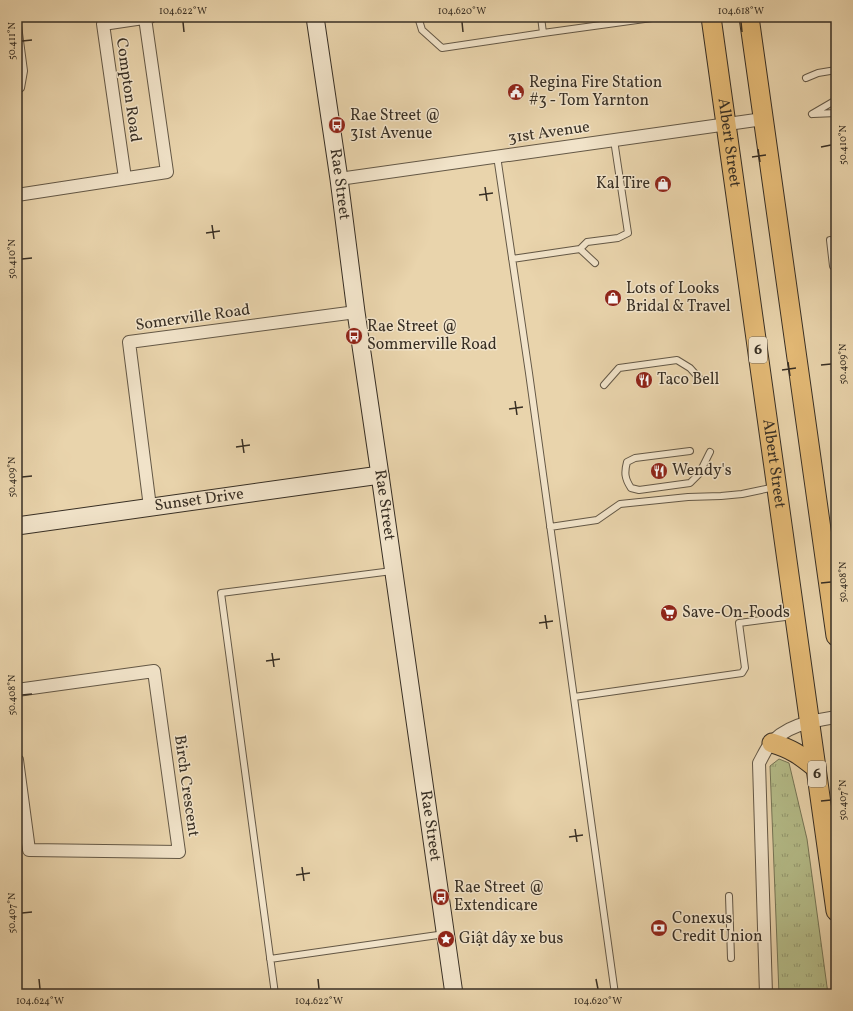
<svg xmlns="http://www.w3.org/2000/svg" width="853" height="1011" viewBox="0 0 853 1011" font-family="Vollkorn,serif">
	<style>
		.grass { fill: url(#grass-tufts); stroke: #767657 }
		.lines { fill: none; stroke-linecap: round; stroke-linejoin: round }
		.lane-casing { stroke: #645846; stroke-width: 8 }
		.street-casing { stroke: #645846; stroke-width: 14 }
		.secondary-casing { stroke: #382f24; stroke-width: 19 }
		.primary-casing { stroke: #382f24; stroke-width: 21 }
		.lane { stroke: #f1e3c9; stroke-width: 6 }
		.street { stroke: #f1e3c9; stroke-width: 12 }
		.secondary { stroke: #f1e3c9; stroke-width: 17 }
		.primary { stroke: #e4ba76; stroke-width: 19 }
		.ticks { fill: none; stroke: #382f24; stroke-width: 1.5 }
		.labels { text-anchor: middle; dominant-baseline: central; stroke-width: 3; stroke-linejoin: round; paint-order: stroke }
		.shield { fill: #f1e3c9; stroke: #706556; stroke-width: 1 }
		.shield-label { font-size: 15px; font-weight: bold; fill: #382f24 }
		.poi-label { font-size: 16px; fill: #382f24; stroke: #f1e3c9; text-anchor: start }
		.street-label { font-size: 16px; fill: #382f24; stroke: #f1e3c9 }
		.neatline { fill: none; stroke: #382f24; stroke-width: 1.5 }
		.ticks-label { font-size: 10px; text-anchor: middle; fill: #382f24 }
	</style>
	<defs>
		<pattern id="grass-tufts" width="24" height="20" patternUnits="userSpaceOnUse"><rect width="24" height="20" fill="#b5bd8a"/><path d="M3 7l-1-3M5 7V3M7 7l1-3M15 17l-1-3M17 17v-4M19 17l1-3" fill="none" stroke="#949a71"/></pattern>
	</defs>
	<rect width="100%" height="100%" fill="#e9d4ac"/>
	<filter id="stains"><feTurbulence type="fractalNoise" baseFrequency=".005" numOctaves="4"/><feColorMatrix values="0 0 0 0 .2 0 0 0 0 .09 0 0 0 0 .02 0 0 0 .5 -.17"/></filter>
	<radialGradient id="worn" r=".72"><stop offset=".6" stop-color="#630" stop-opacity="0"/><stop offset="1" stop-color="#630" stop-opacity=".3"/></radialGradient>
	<!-- grass -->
	<path class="grass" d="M779,759L789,763L807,839L828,994H779L770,766Z"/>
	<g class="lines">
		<!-- lane casing -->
		<g class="lane-casing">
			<path id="lane" d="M418,17L422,30L442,48L543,33
				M541,17L543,33L659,17
				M17,18L24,71L21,88L17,91
				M806,78L818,73L836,70
				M812,114L836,100
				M813,114L836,113
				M497,156L529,373L615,994
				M830,240L833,266H836
				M580,249L587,242L618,238L628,233L614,140
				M512,259L580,249L595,263
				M604,385L619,368L677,360L690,368L699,378
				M690,451L635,458L627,462C624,473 625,479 631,488L639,490L690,483L699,474L710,452
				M550,527L597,520L620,504L688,497L721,496L742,494L775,487
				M574,697L742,673L745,668L739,623L793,616
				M729,896L731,958
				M270,959L445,934
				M275,994L221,593L392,571"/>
		</g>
		<!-- street casing -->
		<g class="street-casing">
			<path id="street" d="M125,178L103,24L150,17
				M339,179L763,119
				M17,195L167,172L145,18
				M150,507L129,342L356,312
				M17,690L154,671L179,852L29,850L17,760
				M766,994L759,763C762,758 765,751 768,747C784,725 812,721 836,717"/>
		</g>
		<!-- secondary casing -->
		<g class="secondary-casing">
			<g id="secondary">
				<path id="s1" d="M315,17L339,179L356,312L380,475L454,994"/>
				<path id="s2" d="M17,526L380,475"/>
			</g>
		</g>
		<!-- primary casing -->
		<g class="primary-casing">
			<g id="primary">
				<path id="s3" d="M711,17L836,911"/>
				<path d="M749,17L836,636"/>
				<path d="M772,743C792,749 800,755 816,768"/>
			</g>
		</g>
		<!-- lane -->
		<use href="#lane" class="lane"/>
		<!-- street -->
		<use href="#street" class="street"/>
		<!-- secondary -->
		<use href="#secondary" class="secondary"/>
		<!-- primary -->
		<use href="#primary" class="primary"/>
	</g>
	<!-- ticks -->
	<path class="ticks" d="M183,22L184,32M462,22L463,32M741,22L742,32M22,41L32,40M821,147L831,145M758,149L760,162M752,157L766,155M485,187L487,201M479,195L493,193M212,225L214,239M206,233L220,231M22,259L32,258M788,362L790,376M821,365L831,364M782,370L796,368M515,401L517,415M509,409L523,407M242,439L244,453M236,447L250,445M22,477L32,476M821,583L831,582M545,615L547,629M539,623L553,621M272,653L274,667M266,661L280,659M22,695L32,694M821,801L831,800M575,829L577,842M569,837L583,835M302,867L304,881M296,875L310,873M22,913L32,912M39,979L40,989M318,979L319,989M596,979L598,989"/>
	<!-- icons -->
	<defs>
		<g id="civic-disc" transform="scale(0.9)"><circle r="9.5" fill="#8f2418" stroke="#f1e3c9"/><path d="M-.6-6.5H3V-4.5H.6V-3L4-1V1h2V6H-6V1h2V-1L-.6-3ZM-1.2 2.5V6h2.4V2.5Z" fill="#fff"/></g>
		<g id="bus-disc" transform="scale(0.9)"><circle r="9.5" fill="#8f2418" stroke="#f1e3c9"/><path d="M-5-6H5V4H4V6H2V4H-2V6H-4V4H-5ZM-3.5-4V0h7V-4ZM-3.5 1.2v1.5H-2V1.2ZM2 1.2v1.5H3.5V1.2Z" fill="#fff"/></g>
		<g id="shop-disc" transform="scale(0.9)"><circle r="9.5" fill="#8f2418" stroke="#f1e3c9"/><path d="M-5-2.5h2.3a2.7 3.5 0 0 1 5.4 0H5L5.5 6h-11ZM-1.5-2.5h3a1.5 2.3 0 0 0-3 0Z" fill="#fff"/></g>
		<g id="restaurant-disc" transform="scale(0.9)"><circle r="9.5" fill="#8f2418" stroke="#f1e3c9"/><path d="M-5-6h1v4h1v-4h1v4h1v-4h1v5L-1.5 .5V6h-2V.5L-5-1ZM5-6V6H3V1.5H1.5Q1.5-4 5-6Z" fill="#fff"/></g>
		<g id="supermarket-disc" transform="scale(0.9)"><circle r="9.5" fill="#8f2418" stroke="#f1e3c9"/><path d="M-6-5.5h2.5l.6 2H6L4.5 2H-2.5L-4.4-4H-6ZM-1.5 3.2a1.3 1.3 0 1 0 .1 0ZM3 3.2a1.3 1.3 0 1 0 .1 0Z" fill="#fff"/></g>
		<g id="bank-disc" transform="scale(0.9)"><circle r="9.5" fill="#8f2418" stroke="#f1e3c9"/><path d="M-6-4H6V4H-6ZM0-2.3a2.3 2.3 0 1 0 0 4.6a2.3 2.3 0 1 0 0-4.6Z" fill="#fff"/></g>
		<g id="sight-disc" transform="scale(0.9)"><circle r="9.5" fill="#8f2418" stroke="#f1e3c9"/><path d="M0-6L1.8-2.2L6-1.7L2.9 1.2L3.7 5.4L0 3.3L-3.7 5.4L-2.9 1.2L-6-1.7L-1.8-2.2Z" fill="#fff"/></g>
	</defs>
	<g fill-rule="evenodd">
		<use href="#civic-disc" x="516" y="92"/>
		<use href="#bus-disc" x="337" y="125"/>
		<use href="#shop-disc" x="663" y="184"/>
		<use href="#shop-disc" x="613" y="298"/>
		<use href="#bus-disc" x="354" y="336"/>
		<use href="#restaurant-disc" x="644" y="380"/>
		<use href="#restaurant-disc" x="659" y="471"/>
		<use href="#supermarket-disc" x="669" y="613"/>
		<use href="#bus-disc" x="441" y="897"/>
		<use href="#bank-disc" x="659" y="928"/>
		<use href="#sight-disc" x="446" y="939"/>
	</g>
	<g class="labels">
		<!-- shield labels -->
		<g class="shield">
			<rect x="749" y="337" width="18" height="26" rx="3"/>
			<rect x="808" y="761" width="18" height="26" rx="3"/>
		</g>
		<g class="shield-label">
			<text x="758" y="350">6</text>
			<text x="817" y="774">6</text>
		</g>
		<!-- poi labels -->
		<g class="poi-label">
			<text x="529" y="83">Regina Fire Station<tspan x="529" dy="18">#3 - Tom Yarnton</tspan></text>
			<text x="350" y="116">Rae Street @<tspan x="350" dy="18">31st Avenue</tspan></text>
			<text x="650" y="184" text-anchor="end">Kal Tire</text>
			<text x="626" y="289">Lots of Looks<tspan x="626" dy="18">Bridal &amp; Travel</tspan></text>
			<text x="367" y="327">Rae Street @<tspan x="367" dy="18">Sommerville Road</tspan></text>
			<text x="657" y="380">Taco Bell</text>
			<text x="672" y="471">Wendy's</text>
			<text x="682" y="613">Save-On-Foods</text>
			<text x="454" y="888">Rae Street @<tspan x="454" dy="18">Extendicare</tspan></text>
			<text x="672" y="919">Conexus<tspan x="672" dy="18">Credit Union</tspan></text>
			<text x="459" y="939">Giật dây xe bus</text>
		</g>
		<!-- street labels -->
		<g class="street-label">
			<text transform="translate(128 90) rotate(82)">Compton Road</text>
			<text transform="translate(549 133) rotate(-8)">31st Avenue</text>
			<text stroke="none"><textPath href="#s3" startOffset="127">Albert Street</textPath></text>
			<text stroke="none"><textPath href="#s1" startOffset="169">Rae Street</textPath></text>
			<text transform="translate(193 318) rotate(-8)">Somerville Road</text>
			<text stroke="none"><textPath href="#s3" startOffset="451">Albert Street</textPath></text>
			<text stroke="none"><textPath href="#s2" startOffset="184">Sunset Drive</textPath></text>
			<text stroke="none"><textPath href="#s1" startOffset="493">Rae Street</textPath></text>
			<text transform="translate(186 786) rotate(82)">Birch Crescent</text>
			<text stroke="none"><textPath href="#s1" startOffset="817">Rae Street</textPath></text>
		</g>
	</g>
	<!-- margin -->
	<rect width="853" height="1011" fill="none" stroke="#e9d4ac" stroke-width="44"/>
	<rect x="22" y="22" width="809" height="967" class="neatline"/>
	<g class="ticks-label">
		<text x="183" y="14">104.622°W</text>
		<text x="462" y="14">104.620°W</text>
		<text x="741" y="14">104.618°W</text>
		<text transform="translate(11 41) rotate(-90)" y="4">50.411°N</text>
		<text transform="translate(842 145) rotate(-90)" y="4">50.410°N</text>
		<text transform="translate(11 259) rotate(-90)" y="4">50.410°N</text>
		<text transform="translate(842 364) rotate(-90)" y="4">50.409°N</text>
		<text transform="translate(11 477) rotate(-90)" y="4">50.409°N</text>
		<text transform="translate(842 582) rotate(-90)" y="4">50.408°N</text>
		<text transform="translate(11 695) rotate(-90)" y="4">50.408°N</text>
		<text transform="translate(842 800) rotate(-90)" y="4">50.407°N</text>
		<text transform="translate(11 913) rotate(-90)" y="4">50.407°N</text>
		<text x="40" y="1004">104.624°W</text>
		<text x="319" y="1004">104.622°W</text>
		<text x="598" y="1004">104.620°W</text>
	</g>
	<rect width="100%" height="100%" filter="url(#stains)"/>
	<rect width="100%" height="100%" fill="url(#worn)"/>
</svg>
